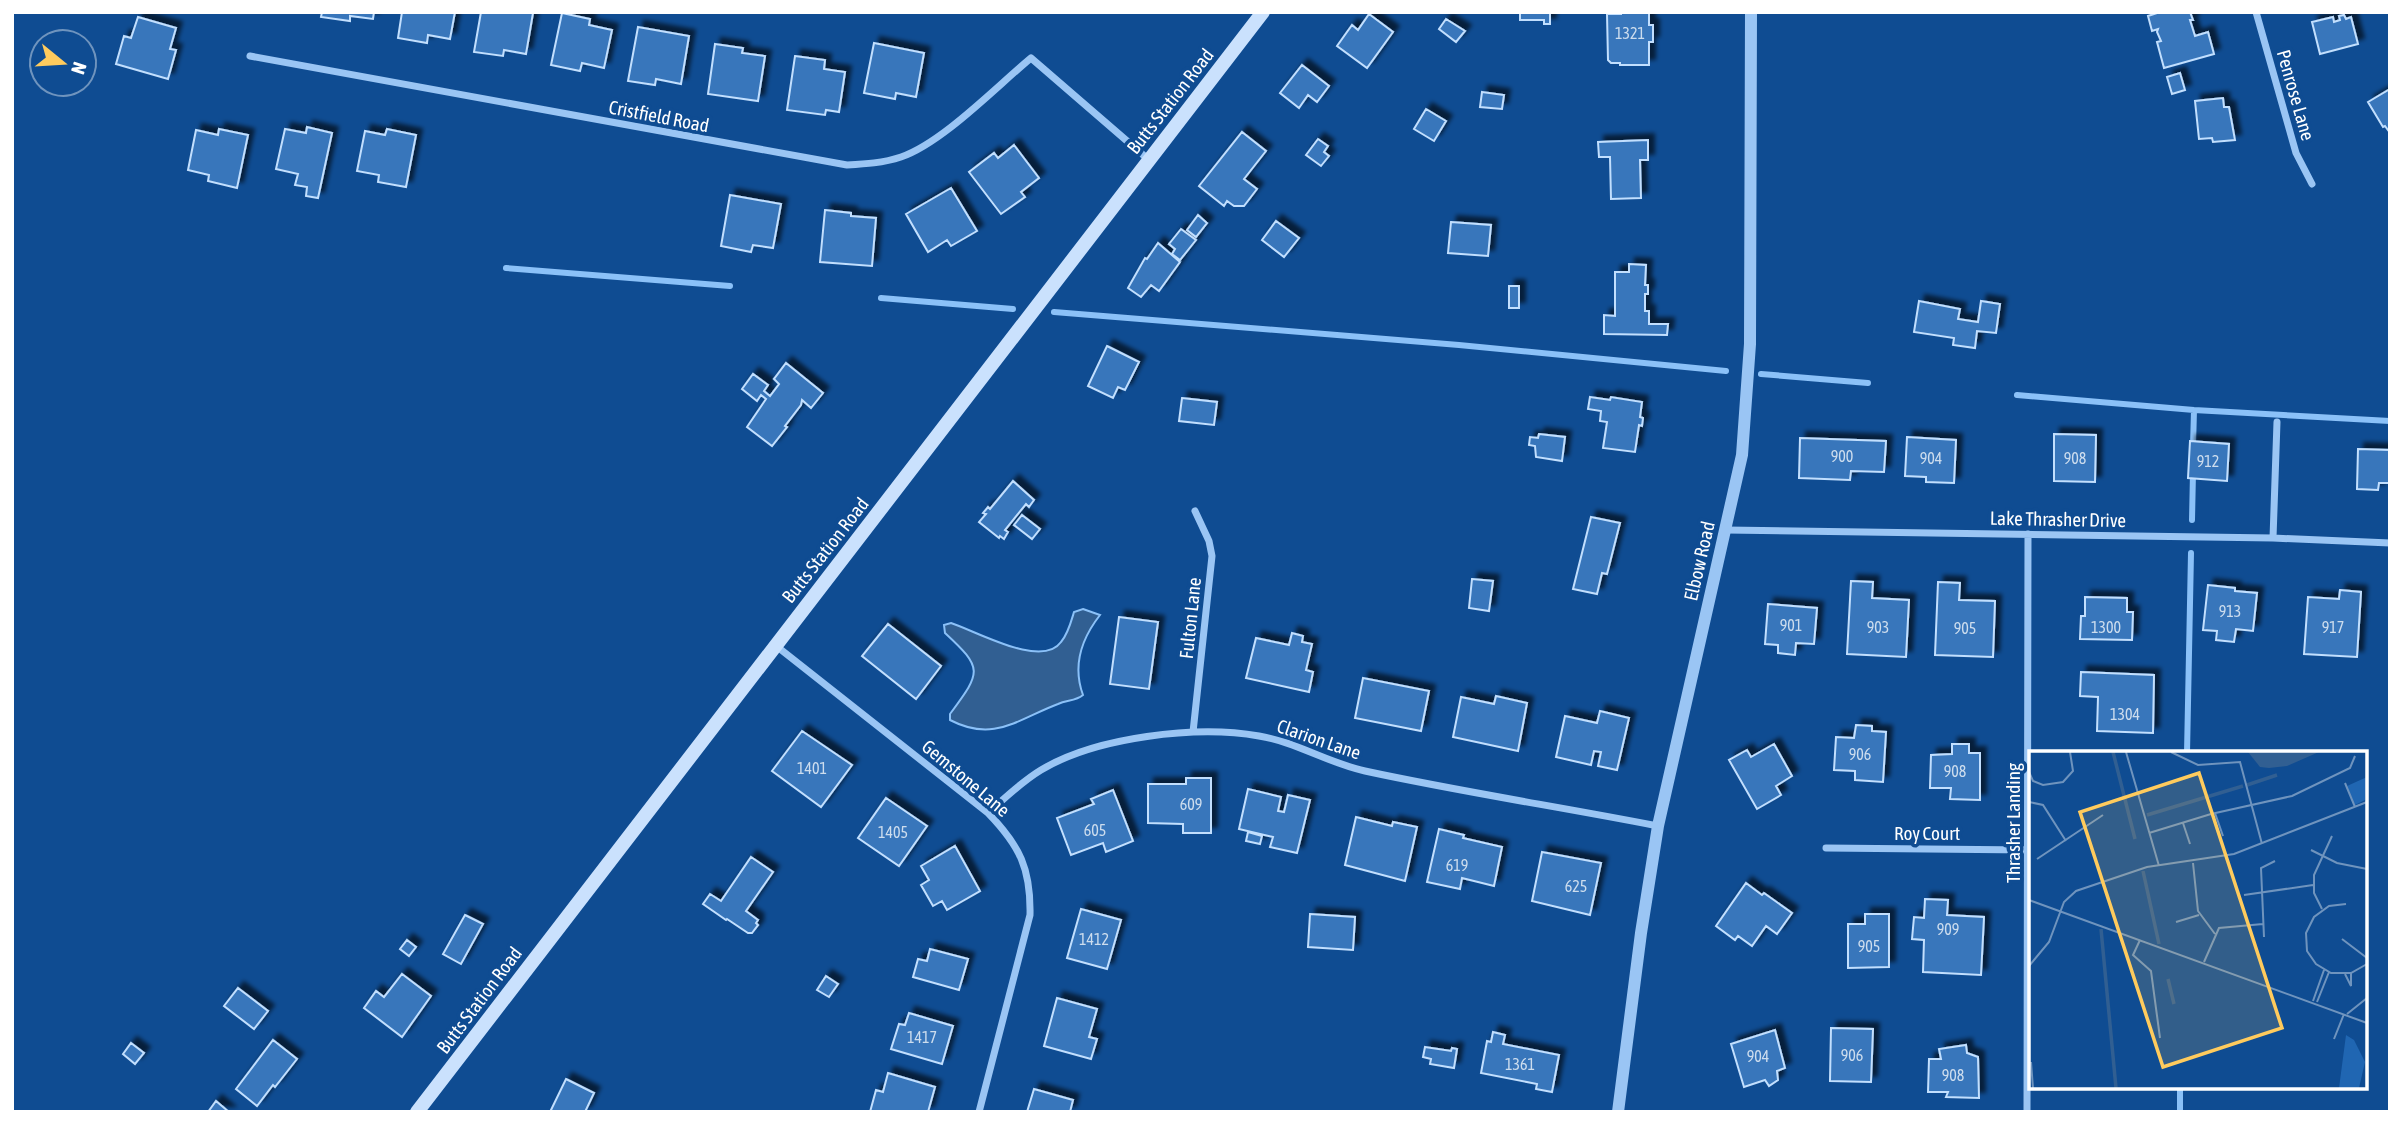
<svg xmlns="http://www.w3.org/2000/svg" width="2402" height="1124" viewBox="0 0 2402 1124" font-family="'Asap Condensed',sans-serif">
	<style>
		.water { fill: #315f92; stroke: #8bc1f8; stroke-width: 2 }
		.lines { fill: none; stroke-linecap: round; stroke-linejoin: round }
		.stream { stroke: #8bc1f8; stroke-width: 6 }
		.building { fill: #3776bb; stroke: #c2dffe; stroke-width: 2; filter: url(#shadow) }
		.minor { stroke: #9ac5f4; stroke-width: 7 }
		.tertiary { stroke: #9ac5f4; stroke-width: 12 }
		.secondary { stroke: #cae1fd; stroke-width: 14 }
		.labels { text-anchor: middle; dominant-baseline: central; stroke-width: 7; stroke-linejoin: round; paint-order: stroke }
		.number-label { font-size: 16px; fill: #cdddee }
		.street-label { font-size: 19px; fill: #fff; stroke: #0f4c92 }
		.inset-river { fill: none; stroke: #315f92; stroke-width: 3.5 }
		.inset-road { fill: none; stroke: #6f94be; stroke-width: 2 }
		.view { fill: #ffcb5d; fill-opacity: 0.15; stroke: #ffcb5d; stroke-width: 3.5 }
		.inset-edge { fill: none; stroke: #fff; stroke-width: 3.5 }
	</style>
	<defs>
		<filter id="shadow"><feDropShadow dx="6" dy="-6" stdDeviation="2" flood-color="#0009"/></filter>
	</defs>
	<rect width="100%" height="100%" fill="#0f4c92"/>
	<!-- water -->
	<path class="water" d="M1083,609L1100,615C1082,638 1072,665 1083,695C1076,701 1067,700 1058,704C1018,719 994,743 950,720V714C981,672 984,669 945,633L944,625L951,623C976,631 1042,669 1061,642C1068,634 1071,622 1074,612Z"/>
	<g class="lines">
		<!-- stream -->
		<path class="stream" d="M506,268L730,286
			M881,298L1013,309
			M1054,312L1459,345L1726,371
			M1761,374L1868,383
			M2017,395L2194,410L2390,421
			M2193,447L2194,410
			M2192,520L2193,472
			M2187,753L2191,553
			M2180,1112V1087"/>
	</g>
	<!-- building -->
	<path class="building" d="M322,12H374L373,19L350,16V21L321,17Z
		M402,12H455L450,39L428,35L427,43L398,38Z
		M481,12L533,13L526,54L504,50L503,56L474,52Z
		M1520,12H1550V24H1544V20H1520Z
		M1621,12L1649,13V25H1653V42H1649V65H1620V63H1611L1608,60L1607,14H1621Z
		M2190,12L2193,20H2190L2195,36L2208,32L2214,54L2164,68L2157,42L2161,41L2157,32L2158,29L2152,31L2148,16L2160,12Z
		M562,13L590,19L589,25L612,30L604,68L582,63L580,71L551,65Z
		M1369,14L1393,32L1367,68L1337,46L1352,25L1358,30Z
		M2344,15L2346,19L2351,17L2358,44L2320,54L2312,22L2333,17L2334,22L2340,20L2339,16Z
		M138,17L176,28L170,49L176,50L168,79L116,64L124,36L131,38Z
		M1446,19L1465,31L1456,42L1439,29Z
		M638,27L689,36L681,84L656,79L655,85L628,81Z
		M874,43L924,53L916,97L896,93L895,99L864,93Z
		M715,44L743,48L742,53L765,56L758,101L708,94Z
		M795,56L825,60L824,69L845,72L839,112L826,110L825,115L787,110Z
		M1302,65L1329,86L1317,102L1308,95L1299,108L1280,93Z
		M2180,73L2185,90L2172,94L2167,77Z
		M2390,89V133L2385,126L2383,127L2368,102Z
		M1482,92L1504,95L1502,109L1480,107Z
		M2223,98L2224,107H2229L2235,140L2213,142L2212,138L2199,139L2195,101Z
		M1426,109L1446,121L1434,141L1414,129Z
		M307,127L332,133L318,198L306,196L307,187L295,185L298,174L276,169L285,129L306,133Z
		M219,129L248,135L237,188L208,181L209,175L188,170L196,130L218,135Z
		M387,129L416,135L406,187L378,182L379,175L357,171L365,131L385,135Z
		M1242,132L1266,151L1244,179L1257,189L1244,206H1234L1227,201L1224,206L1199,186Z
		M1318,139L1328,146L1324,152L1329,156L1321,166L1306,155Z
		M1648,140V160H1640L1641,198L1611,199L1610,157H1599L1598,142Z
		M1014,145L1039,178L1021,192L1025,197L1001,214L969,172L994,153L998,158Z
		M951,188L977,231L951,246L947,240L928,252L906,214Z
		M730,195L781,204L773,248L753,245L751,252L721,246Z
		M825,210L851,213V216L876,218L872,266L820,262Z
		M1198,215L1207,223L1196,237L1187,230Z
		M1276,221L1299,238L1284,257L1262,240Z
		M1451,222L1491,225L1488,256L1448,253Z
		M1181,229L1196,240L1180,260L1172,254L1175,249L1169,244Z
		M1158,243L1180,262L1159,291L1151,285L1141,297L1128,288L1145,258L1147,259Z
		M1629,264L1646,265L1645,285H1648V294H1645V311H1649V324H1668L1667,335L1604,334V315L1615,316V272H1629Z
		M1509,286H1519V308H1509Z
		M1919,301L1960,309L1958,319L1978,322L1981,301L2000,304L1996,333L1977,331L1975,348L1953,345L1954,338L1914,332Z
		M1107,346L1139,362L1125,390L1118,387L1113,398L1088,386Z
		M786,363L823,393L811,408L802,400L801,405L785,426L787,427L772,446L747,427L766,399L761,395L757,401L742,389L753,374L768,385L764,391L770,396L779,384L774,379Z
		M1590,397L1610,400L1611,397L1642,402L1640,417L1643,418L1642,426L1639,425L1635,452L1603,448L1607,422L1600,421L1601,411L1588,409Z
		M1182,398L1217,402L1214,425L1179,421Z
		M1539,434L1565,437L1562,461L1536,457L1535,446L1529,445L1530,437L1538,438Z
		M2054,434L2096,435L2095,482L2054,481Z
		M1907,437L1956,440L1954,483L1926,482V477L1905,476Z
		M1800,438L1886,441L1884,472L1851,471L1850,480L1799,478Z
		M2190,441L2229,444L2227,481L2188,478Z
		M2358,449L2390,450V483H2379L2378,490L2357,489Z
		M1013,481L1034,500L1029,507L1026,504L1005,530L1008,532L1004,539L1000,536L999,538L979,522L986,514L983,513L988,507L990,509Z
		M1022,515L1040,529L1032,539L1014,525Z
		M1591,517L1620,523L1607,574L1602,573L1597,594L1573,589Z
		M1472,579L1493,581L1489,611L1469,608Z
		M1851,581L1873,582L1872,598L1909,600L1906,657L1847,654Z
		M1938,582L1960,583L1959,600L1995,601L1993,657L1935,655Z
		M2208,585L2235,588V591L2257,593L2253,631L2236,629L2234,642L2216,640L2217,631L2203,630Z
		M2340,590L2361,592L2357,657L2304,654L2308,597L2339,599Z
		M2085,597L2127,598V612H2133L2132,640L2080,639L2081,616H2085Z
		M1768,604L1817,608L1814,644L1796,643L1795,655L1778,653V645L1765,644Z
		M1119,617L1158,622L1149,689L1110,684Z
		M888,624L941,666L916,699L862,656Z
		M1292,633L1303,636L1302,642L1312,644L1306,670L1313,672L1309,692L1246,678L1256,638L1289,645Z
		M2081,672L2154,675L2153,733L2097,731L2098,697L2080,696Z
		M1363,678L1429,691L1421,731L1355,718Z
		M1496,696L1527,703L1518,751L1453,737L1461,697L1494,704Z
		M1600,711L1629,718L1617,770L1598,766L1601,752L1594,751L1591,765L1556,757L1565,716L1597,723Z
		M1856,725L1872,726V731L1886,732L1883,782L1855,780V771L1834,770L1836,737L1854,738Z
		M802,731L852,765L821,807L772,771Z
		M1774,744L1792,776L1776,786L1781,795L1757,809L1729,760L1747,750L1751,757Z
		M1952,744H1969V753H1980V800L1950,799L1951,788H1930L1931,755L1952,754Z
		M1186,778H1211V833H1183V824L1148,823V784H1186Z
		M1248,789L1281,797L1278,811L1284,812L1288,795L1310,800L1297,853L1270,847L1273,837L1239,829Z
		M1113,790L1133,841L1106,852L1103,843L1071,855L1057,818L1094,804L1091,799Z
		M886,798L927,826L899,866L858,838Z
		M1356,817L1392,826L1393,822L1417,827L1405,881L1345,865Z
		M1439,829L1464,835L1463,838L1502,847L1494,886L1462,878L1460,889L1427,882Z
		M1248,832L1262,836L1260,844L1246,841Z
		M955,846L980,891L947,910L942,901L933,906L921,885L929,880L921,866Z
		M1542,852L1601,863L1590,915L1532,901Z
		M751,857L773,872L746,911L758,920L756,923L758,925L752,933H748L727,919L726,920L703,904L710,894L721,901Z
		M1746,883L1762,895L1764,893L1792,913L1777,934L1766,926L1752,946L1738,936L1735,940L1716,926Z
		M1925,899L1948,900L1947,915L1984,917L1981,975L1923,972L1924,940L1912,939L1914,917L1924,918Z
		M1081,909L1121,920L1107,969L1067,958Z
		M1310,914L1355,917L1353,950L1308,947Z
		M1865,914H1889V967L1848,968V924H1865Z
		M465,915L483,924L461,964L443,954Z
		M407,940L416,947L409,956L400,949Z
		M930,949L968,959L959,990L913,977L918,959L927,961Z
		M402,974L431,996L402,1037L364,1008L376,991L384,997Z
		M826,976L838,984L829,997L817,990Z
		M238,988L268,1011L254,1029L224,1006Z
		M1057,998L1097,1009L1089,1037L1097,1039L1091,1059L1044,1046Z
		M909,1013L953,1026L942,1064L891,1049L899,1024L905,1025Z
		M1831,1028L1873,1029L1871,1082L1830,1081Z
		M1775,1030L1785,1068L1777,1071L1778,1080L1769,1086L1765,1080L1744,1087L1731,1044Z
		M1493,1032L1505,1035L1503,1044L1559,1055L1552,1092L1536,1089L1537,1084L1481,1073L1487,1041L1491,1042Z
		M273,1040L297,1059L275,1087L273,1085L257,1106L236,1089Z
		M131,1043L144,1053L135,1064L123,1054Z
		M1966,1045L1967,1053L1978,1057L1979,1098L1946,1097L1948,1092H1928L1929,1059H1941L1939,1049Z
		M1425,1047L1451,1051L1452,1048L1457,1049L1454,1068L1430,1064L1431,1059L1423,1057Z
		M888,1073L935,1087L928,1112H870L876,1090L883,1092Z
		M566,1079L594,1093L585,1112H550Z
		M1034,1089L1073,1100L1070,1112H1027Z
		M216,1101L229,1112H208Z"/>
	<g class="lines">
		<!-- minor -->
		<path class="minor" d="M2256,12L2296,153L2312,184
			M250,56L847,165C865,164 883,163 901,157C942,143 996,87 1031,58L1149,160
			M1726,530L2273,538L2390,543
			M2273,538L2277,422
			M775,645L988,813C1020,846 1031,869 1030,915L979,1112
			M1193,732L1212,556L1209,541L1195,511
			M988,813C1005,798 1021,782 1041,770C1096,737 1196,725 1259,736C1296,742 1328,763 1365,771C1462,792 1561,807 1658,826
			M1826,848L2028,850
			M2027,1112L2028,534"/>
		<!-- tertiary -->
		<path class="tertiary" d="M1618,1112L1641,933L1658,826L1742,455L1750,344L1751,12"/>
		<!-- secondary -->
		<path class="secondary" d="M417,1112L1263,12"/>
	</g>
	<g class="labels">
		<!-- number labels -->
		<g class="number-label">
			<text x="1630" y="33">1321</text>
			<text x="1842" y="456">900</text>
			<text x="1931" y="458">904</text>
			<text x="2075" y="458">908</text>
			<text x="2208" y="461">912</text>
			<text x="2230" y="611">913</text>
			<text x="1791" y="625">901</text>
			<text x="1878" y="627">903</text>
			<text x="2106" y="627">1300</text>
			<text x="2333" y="627">917</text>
			<text x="1965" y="628">905</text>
			<text x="2125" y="714">1304</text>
			<text x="1860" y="754">906</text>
			<text x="812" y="768">1401</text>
			<text x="1955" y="771">908</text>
			<text x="1191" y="804">609</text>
			<text x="1095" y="830">605</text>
			<text x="893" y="832">1405</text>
			<text x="1457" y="865">619</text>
			<text x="1576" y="886">625</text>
			<text x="1948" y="929">909</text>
			<text x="1094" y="939">1412</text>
			<text x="1869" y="946">905</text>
			<text x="922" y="1037">1417</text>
			<text x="1852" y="1055">906</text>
			<text x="1758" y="1056">904</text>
			<text x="1520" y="1064">1361</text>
			<text x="1953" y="1075">908</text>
		</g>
		<!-- street labels -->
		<g class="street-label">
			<text transform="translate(2296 95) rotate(74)">Penrose Lane</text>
			<text transform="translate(1170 101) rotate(-52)">Butts Station Road</text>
			<text transform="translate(659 116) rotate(11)">Cristfield Road</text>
			<text transform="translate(2058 519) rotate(1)">Lake Thrasher Drive</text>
			<text transform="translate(825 550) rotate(-52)">Butts Station Road</text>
			<text transform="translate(1699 561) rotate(-77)">Elbow Road</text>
			<text transform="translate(1190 618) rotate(-84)">Fulton Lane</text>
			<text transform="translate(1319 739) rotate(19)">Clarion Lane</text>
			<text transform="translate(966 778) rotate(40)">Gemstone Lane</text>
			<text transform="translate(2013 823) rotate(-90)">Thrasher Landing</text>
			<text x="1927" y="833">Roy Court</text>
			<text transform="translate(479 1000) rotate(-53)">Butts Station Road</text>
		</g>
	</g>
	<!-- overview -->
	<g transform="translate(2029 751)">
		<rect width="338" height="338" fill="#0f4c92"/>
		<path d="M338,26L336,49L326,54L318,35ZM317,284L325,289L336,311L330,337H310Z" fill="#2066b2"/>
		<path d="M219,1H290L258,15L240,17L231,16Z" fill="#315f92"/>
		<path class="inset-river" d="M84,1L106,88M218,34L248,24M118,64L214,35M114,120L130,193M72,178L87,337M139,228L145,253"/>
		<path class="inset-road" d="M97,1L130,115M142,1L169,14L211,11L233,93M0,21L4,30L14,34L34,31L44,20L41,1M316,32L326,56M0,51L14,54L37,90M186,62L194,85M154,72L161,93M120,82L182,63L263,45L321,17L326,5M282,99L308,112L338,118M8,108L74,64M164,112L169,160L186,183M215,144L284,134M0,149L338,272M317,153L300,155L285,166L277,182L278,200L287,213L302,222H322L338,213M293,158L285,142V124L303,85M147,171L170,164M235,186L232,117L246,110M313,188L338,207M111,189L104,204L122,220L131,287M175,211L190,177L234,173M0,215L20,191L35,151L47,140L118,116L205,103L338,51M316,223L322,235V222M284,250L295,219M288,251L300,221M318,263L338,247M305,288L315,263M2,311L4,337"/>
		<path class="view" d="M170,22L253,277L134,316L51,61Z"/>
		<rect width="338" height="338" class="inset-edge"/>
	</g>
	<!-- border -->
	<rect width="2402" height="1124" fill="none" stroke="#ffffff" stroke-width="28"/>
	<!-- north arrow -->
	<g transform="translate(63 63) rotate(108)"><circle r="33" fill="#0f4c92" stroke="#6f94be" stroke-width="2"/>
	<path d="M0-5L12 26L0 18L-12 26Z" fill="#ffcb5d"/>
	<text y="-10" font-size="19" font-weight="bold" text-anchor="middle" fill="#ffffff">N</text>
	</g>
</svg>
